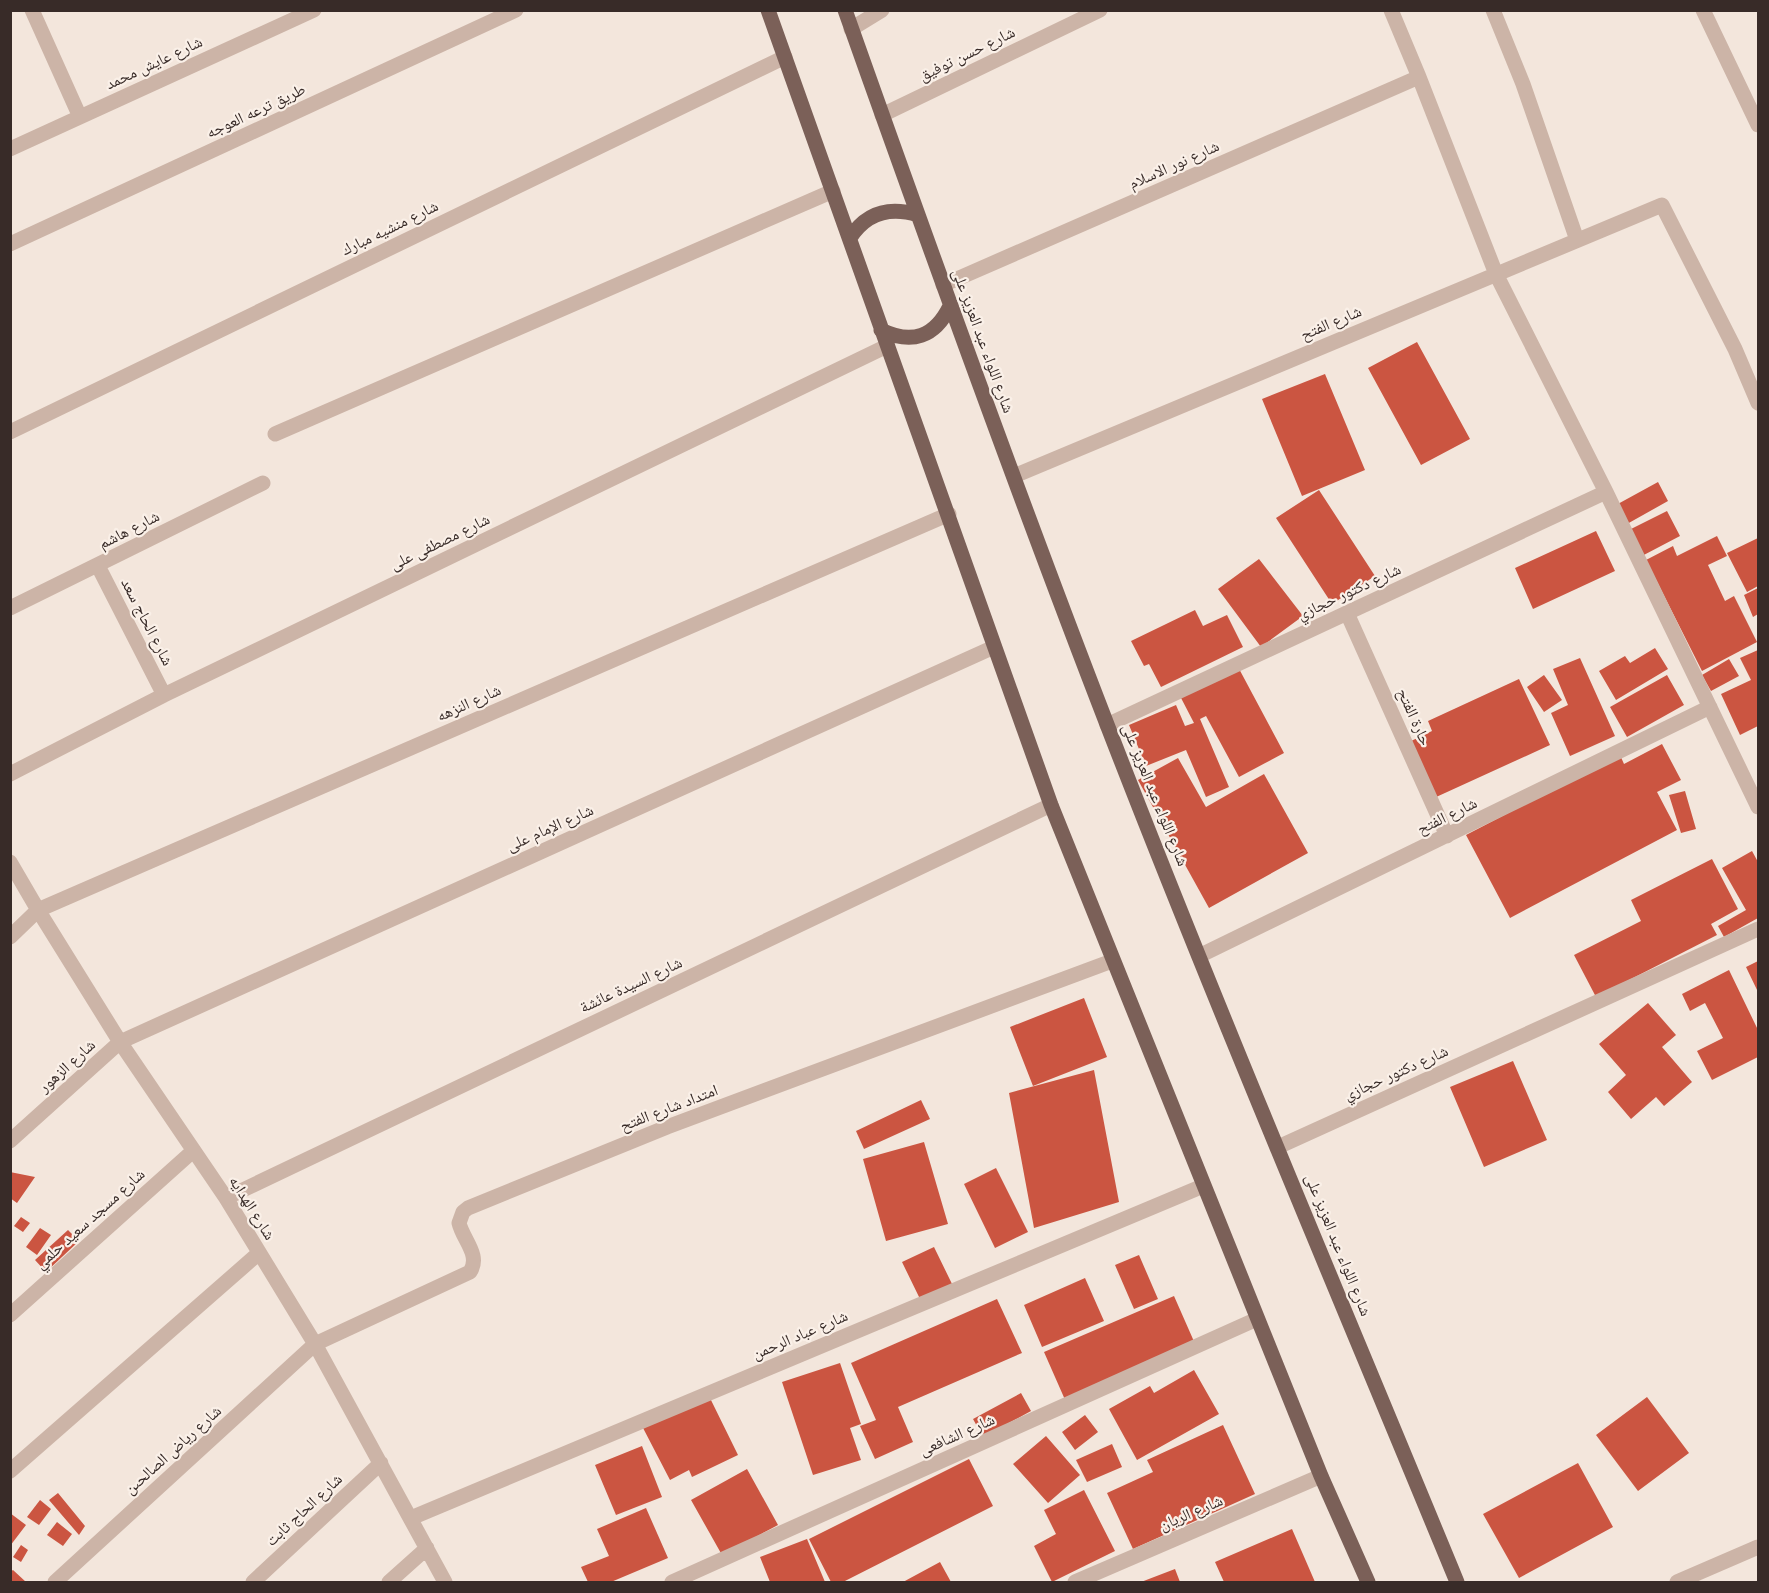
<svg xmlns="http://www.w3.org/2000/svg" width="1769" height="1593" viewBox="0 0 1769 1593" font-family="'Varela Round','Noto Naskh Arabic',sans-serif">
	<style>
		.building { fill: #cb5541 }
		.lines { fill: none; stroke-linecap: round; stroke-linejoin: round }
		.minor { stroke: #ccb4a7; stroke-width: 15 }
		.major { stroke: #7b6058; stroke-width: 15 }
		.labels { text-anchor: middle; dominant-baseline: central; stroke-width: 4.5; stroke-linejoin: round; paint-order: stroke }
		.street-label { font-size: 16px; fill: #382b28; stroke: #faf0e8 }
	</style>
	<rect width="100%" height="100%" fill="#f3e6dc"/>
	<!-- building -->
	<path class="building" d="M1417,342L1470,439L1421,465L1368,368Z
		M1325,374L1365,470L1302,496L1262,399Z
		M1658,482L1668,501L1627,524L1616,505Z
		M1319,490L1375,576L1332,604L1276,518Z
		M1667,511L1680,536L1640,557L1627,531Z
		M1596,531L1615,571L1533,609L1515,568Z
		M1717,536L1727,556L1708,565L1725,601L1734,596L1757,642L1702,671L1646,560L1673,546L1677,556Z
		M1758,538V586L1747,592L1727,553Z
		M1259,559L1303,616L1261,647L1218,589Z
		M1758,588V614L1753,617L1744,595Z
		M1195,610L1203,626L1227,615L1243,647L1161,687L1149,664L1144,666L1131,641Z
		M1655,648L1668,669L1616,700L1599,671L1625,656L1630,663Z
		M1758,650V726L1740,735L1721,694L1751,680L1740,658Z
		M1580,658L1615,736L1570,756L1551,713L1568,705L1553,669Z
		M1729,659L1739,676L1711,691L1702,675Z
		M1237,665L1284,753L1239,777L1206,716L1200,719L1229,787L1206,797L1186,750L1146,766L1129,725L1176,705L1185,726L1194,723L1180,696Z
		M1544,675L1562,700L1544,712L1527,687Z
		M1667,675L1684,705L1627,737L1610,707Z
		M1519,679L1550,745L1434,798L1409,742L1432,731L1428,721Z
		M1662,744L1681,780L1657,792L1677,830L1510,918L1466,835L1620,755L1624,764Z
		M1178,758L1206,807L1264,774L1308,853L1209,908L1138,780Z
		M1685,791L1696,829L1681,833L1669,795Z
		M1752,851L1758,862V918L1724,937L1718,926L1746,910L1722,868Z
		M1712,859L1738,909L1711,924L1717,935L1596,997L1574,955L1641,921L1631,900Z
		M1758,961V992L1746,967Z
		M1729,970L1758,1030V1057L1712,1080L1697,1051L1723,1038L1705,1003L1690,1011L1682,994Z
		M1084,998L1107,1057L1033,1086L1010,1027Z
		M1648,1003L1676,1035L1662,1047L1692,1082L1664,1106L1656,1097L1631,1119L1608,1092L1626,1075L1599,1044Z
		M1513,1061L1547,1140L1484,1167L1450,1087Z
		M1094,1070L1119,1202L1034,1228L1009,1093Z
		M921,1100L930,1119L864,1149L856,1131Z
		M924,1142L948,1224L886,1241L863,1159Z
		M996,1168L1028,1232L995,1248L964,1184Z
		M10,1172L35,1177L17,1203L10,1198Z
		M21,1217L30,1223L23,1232L14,1226Z
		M40,1228L51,1235L37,1255L26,1247Z
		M68,1230L79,1241L46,1272L35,1260Z
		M934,1247L953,1286L921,1301L902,1262Z
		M1139,1255L1158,1299L1134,1309L1115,1265Z
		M1085,1278L1104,1321L1042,1347L1024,1305Z
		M1174,1296L1196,1346L1066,1402L1044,1352Z
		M997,1299L1022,1353L898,1407L913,1442L875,1459L860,1426L876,1420L851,1363Z
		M840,1363L861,1424L850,1428L861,1460L813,1475L782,1382Z
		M1194,1370L1219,1414L1137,1460L1109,1409L1150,1386L1154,1393Z
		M1021,1393L1031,1411L983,1437L973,1419Z
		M708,1394L738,1455L692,1477L689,1470L670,1480L642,1426Z
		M1647,1397L1689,1453L1638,1491L1596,1435Z
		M1085,1415L1098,1432L1075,1450L1062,1432Z
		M1223,1425L1255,1494L1133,1549L1107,1493L1153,1472L1147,1460Z
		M1046,1436L1080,1475L1048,1503L1013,1464Z
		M1112,1444L1122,1467L1087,1482L1076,1460Z
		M642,1446L662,1497L616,1515L595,1465Z
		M969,1459L993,1506L843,1582H831L809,1539Z
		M1578,1463L1613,1527L1519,1578L1483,1514Z
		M747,1469L778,1525L722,1555L691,1500Z
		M1084,1490L1115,1551L1052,1582L1034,1546L1056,1534L1044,1510Z
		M58,1493L85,1526L79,1535L49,1500Z
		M40,1500L51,1509L39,1525L27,1517Z
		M646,1508L668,1558L611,1582H588L581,1567L609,1556L597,1529Z
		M10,1513L26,1525L10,1546Z
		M57,1522L72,1534L63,1546L47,1535Z
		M1292,1529L1315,1582H1224L1215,1562Z
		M807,1539L825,1582H770L760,1557Z
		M21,1545L28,1550L21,1562L13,1557Z
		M940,1562L951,1582H903Z
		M1175,1569L1180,1582H1141Z
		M13,1570L26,1582H10V1572Z"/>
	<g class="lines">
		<!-- minor -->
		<path class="minor" d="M32,10L80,117
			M1391,10L1419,77L1496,274L1606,492L1758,807
			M1493,10L1523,84L1577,240
			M1703,10L1758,125
			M851,29L882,10
			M882,115L1100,10
			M10,149L314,10
			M10,244L516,10
			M943,285L1419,77
			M10,432L785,57
			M275,434L833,191
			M1014,476L1662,205L1735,349L1758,403
			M98,566L164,695
			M10,608L263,483
			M1347,613L1447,836
			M1107,725L1606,492
			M10,774L164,695L887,346
			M10,862L38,910L120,1042L226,1198L315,1344L445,1582
			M10,937L38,910L949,514
			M1199,956L1710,707
			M10,1141L120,1042L994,647
			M1278,1147L1758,929
			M226,1198L1051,805
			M10,1315L193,1151
			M10,1471L259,1253
			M411,1518L1203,1186
			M55,1582L315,1344L470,1272C481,1255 463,1240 459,1223L463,1212L468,1208L667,1127L1112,961
			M253,1582L381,1463
			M389,1582L427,1548
			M672,1582L1257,1319
			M1075,1582L1321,1476
			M1677,1582L1758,1547"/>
		<!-- major -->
		<path class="major" d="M768,10L1051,805L1321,1476L1368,1582
			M845,10C930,250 1016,489 1108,727C1219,1014 1340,1298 1457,1582
			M850,238C866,213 889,206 918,215
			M881,330C912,345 935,337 950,306"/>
	</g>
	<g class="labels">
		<!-- street labels -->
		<g class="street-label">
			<text transform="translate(967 54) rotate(-26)">شارع حسن توفيق</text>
			<text transform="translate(154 63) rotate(-25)">شارع عايش محمد</text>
			<text transform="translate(256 111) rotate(-25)">طريق ترعه العوجه</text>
			<text transform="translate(1174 165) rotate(-24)">شارع نور الاسلام</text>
			<text transform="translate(390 228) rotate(-26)">شارع منشيه مبارك</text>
			<text transform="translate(1331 323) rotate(-23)">شارع الفتح</text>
			<text transform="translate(983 341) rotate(70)">شارع اللواء عبد العزيز على</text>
			<text transform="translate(129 530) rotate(-27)">شارع هاشم</text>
			<text transform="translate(440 542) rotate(-26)">شارع مصطفى على</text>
			<text transform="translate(1349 592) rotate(-25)">شارع دكتور حجازي</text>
			<text transform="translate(147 622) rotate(63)">شارع الحاج سعد</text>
			<text transform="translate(469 703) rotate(-24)">شارع النزهه</text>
			<text transform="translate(1414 717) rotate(66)">حارة الفتح</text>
			<text transform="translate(1155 795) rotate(68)">شارع اللواء عبد العزيز على</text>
			<text transform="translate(1447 816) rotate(-26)">شارع الفتح</text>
			<text transform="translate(550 828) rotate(-24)">شارع الإمام على</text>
			<text transform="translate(631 985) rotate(-25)">شارع السيدة عائشة</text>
			<text transform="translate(67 1066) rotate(-42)">شارع الزهور</text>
			<text transform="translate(1396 1073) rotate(-24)">شارع دكتور حجازي</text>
			<text transform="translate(669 1108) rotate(-21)">امتداد شارع الفتح</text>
			<text transform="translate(252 1208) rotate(58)">شارع الهدايه</text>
			<text transform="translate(90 1219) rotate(-42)">شارع مسجد سعيد حلمي</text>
			<text transform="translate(1338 1245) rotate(68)">شارع اللواء عبد العزيز على</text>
			<text transform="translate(800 1335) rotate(-23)">شارع عباد الرحمن</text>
			<text transform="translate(957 1435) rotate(-24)">شارع الشافعى</text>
			<text transform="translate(173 1450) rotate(-42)">شارع رياض الصالحىن</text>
			<text transform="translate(304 1510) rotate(-43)">شارع الحاج ثابت</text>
			<text transform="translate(1191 1513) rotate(-23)">شارع الريان</text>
		</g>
	</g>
	<!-- border -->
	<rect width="1769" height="1593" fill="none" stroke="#382b28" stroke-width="24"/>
</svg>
